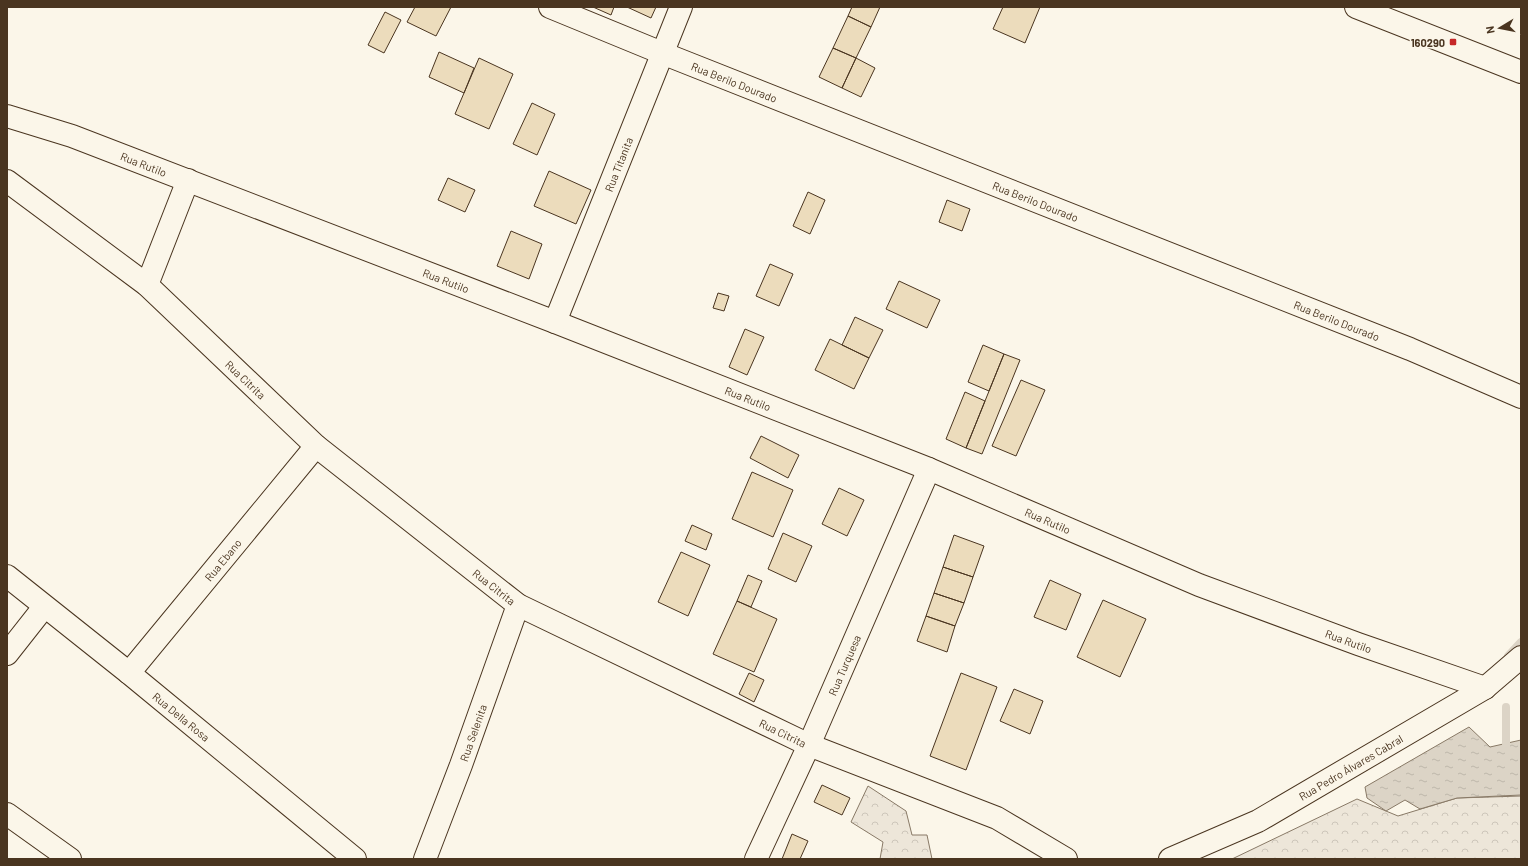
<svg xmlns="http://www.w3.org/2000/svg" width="1528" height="866" viewBox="0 0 1528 866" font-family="Barlow,sans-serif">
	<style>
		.forest { fill: url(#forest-crowns); stroke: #887966 }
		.water { fill: url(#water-ripples); stroke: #887966 }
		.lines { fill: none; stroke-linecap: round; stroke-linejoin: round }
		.stream { stroke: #dcd4c6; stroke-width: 8 }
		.building { fill: #ecdcbc; stroke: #4a3520 }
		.street-casing { stroke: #4a3520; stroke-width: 24 }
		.street { stroke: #fbf6e9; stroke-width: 22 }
		.poi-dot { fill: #c62828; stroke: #fbf6e9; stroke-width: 1.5 }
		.labels { text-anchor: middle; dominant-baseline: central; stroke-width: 3; stroke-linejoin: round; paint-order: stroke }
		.poi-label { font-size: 11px; font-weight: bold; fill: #4a3520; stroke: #fbf6e9; text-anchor: end }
		.street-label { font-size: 11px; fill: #4a3520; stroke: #fbf6e9 }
	</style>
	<defs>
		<pattern id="forest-crowns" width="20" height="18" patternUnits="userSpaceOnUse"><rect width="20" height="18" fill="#ede6d9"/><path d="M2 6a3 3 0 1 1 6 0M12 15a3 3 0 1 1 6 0" fill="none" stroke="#cdc6ba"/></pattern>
		<pattern id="water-ripples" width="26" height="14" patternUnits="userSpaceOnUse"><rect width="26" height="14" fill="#dcd4c6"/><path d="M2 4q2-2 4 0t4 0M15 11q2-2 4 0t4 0" fill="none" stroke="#beb7aa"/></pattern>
	</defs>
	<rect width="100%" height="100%" fill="#fbf6e9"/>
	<!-- forest -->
	<path class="forest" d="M868,786L906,811L912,835H927L932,859H880L883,842L851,822Z
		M1521,796V859H1232L1357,799L1398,816L1457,798Z"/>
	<!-- water -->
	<path class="water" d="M1469,727L1490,747L1521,740V795L1457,798L1420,809L1405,800L1386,811L1367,798L1365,787Z"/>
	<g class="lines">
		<!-- stream -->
		<path class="stream" d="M1508,656L1521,642
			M1506,707V744"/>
	</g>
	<!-- building -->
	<path class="building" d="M415,7H451L436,36L407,22Z
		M593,7H614L611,15Z
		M627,7H656L651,18Z
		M852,7H880L871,27L848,16Z
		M1003,7H1040L1025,43L993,29Z
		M385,12L401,20L384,53L368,45Z
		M848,16L871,27L856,58L833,48Z
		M833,48L856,58L842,88L819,77Z
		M439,52L474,68L464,93L429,77Z
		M479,58L513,74L489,129L455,114Z
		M856,58L875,68L861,97L842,88Z
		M532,103L555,114L537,155L513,144Z
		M549,171L591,190L576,224L534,206Z
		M448,178L475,190L465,212L438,200Z
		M808,192L825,200L810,234L793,226Z
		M947,200L970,209L962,231L939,222Z
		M511,231L542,244L529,279L497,266Z
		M770,264L793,274L779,306L756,296Z
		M899,281L940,300L927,328L886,309Z
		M718,293L729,296L724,311L713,308Z
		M855,317L883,330L869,358L842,345Z
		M745,329L764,337L747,375L729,367Z
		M830,339L869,358L854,389L815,370Z
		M983,345L1004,354L989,391L968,382Z
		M1004,354L1020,360L982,454L966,448Z
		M1021,380L1045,390L1016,456L992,446Z
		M965,392L985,401L966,448L946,439Z
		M761,436L799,455L788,478L750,458Z
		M752,472L793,490L773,537L732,519Z
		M839,488L864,500L847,536L822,524Z
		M692,525L712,534L706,550L685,541Z
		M783,533L812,546L796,582L768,569Z
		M954,535L984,546L973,577L943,567Z
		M681,552L710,565L688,616L658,602Z
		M943,567L973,577L964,603L934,593Z
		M748,575L762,581L751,607L737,601Z
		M1050,580L1081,594L1066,630L1034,617Z
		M934,593L964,603L955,626L926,616Z
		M1103,600L1146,619L1120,677L1077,657Z
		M737,601L777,619L754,672L713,654Z
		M926,616L955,626L947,652L917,641Z
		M749,673L764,680L754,702L739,694Z
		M961,673L997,687L966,770L930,756Z
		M1014,689L1043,701L1030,734L1000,721Z
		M822,785L850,798L842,815L814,802Z
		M792,834L808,841L800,859H782Z"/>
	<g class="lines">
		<!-- street casing -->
		<g class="street-casing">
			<g id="street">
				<path id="s1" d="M550,7L662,53L1410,349L1521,397"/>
				<path d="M1356,7L1521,72"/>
				<path id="s2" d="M7,116L72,136L555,322L929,469L1199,585L1358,644L1485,688"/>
				<path id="s3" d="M7,181L147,285L316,446L518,605L809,745L997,818L1066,859"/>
				<path d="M147,285L188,180"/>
				<path id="s4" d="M555,322L681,7"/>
				<path id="s5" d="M7,576L129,673L355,859"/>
				<path d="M7,654L44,607"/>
				<path id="s6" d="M129,673L316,446"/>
				<path d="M7,814L70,859"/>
				<path id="s7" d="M425,859L461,765L518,605"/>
				<path id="s8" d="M756,859L809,745L929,469"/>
				<path id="s9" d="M1170,859L1258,821L1485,688L1521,657"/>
			</g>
		</g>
		<!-- street -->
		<use href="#street" class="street"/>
	</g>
	<!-- markers -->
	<rect class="poi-dot" x="1449" y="38" width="8" height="8" rx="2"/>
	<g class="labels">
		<!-- poi labels -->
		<g class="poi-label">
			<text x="1445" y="42">160290</text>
		</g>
		<!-- street labels -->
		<g class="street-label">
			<text stroke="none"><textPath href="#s1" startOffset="199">Rua Berilo Dourado</textPath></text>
			<text stroke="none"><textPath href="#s2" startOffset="145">Rua Rutilo</textPath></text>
			<text stroke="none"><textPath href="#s4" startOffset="170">Rua Titanita</textPath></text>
			<text stroke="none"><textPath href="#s1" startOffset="523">Rua Berilo Dourado</textPath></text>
			<text stroke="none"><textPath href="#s2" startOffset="469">Rua Rutilo</textPath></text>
			<text stroke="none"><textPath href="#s1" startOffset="847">Rua Berilo Dourado</textPath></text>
			<text stroke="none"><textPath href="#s3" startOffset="311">Rua Citrita</textPath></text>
			<text stroke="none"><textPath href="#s2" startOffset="793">Rua Rutilo</textPath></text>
			<text stroke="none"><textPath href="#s2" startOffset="1117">Rua Rutilo</textPath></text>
			<text stroke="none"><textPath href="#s6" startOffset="147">Rua Ebano</textPath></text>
			<text stroke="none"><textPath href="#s3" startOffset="635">Rua Citrita</textPath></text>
			<text stroke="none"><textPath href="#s2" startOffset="1441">Rua Rutilo</textPath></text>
			<text stroke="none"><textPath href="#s8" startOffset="213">Rua Turquesa</textPath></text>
			<text stroke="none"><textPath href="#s5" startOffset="224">Rua Della Rosa</textPath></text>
			<text stroke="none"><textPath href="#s7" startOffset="135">Rua Selenita</textPath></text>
			<text stroke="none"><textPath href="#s3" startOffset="959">Rua Citrita</textPath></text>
			<text stroke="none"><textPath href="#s9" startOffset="203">Rua Pedro Álvares Cabral</textPath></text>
		</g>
	</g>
	<!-- border -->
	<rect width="1528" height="866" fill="none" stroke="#4a3520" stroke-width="16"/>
	<!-- north arrow -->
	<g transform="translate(1500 28) rotate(260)" stroke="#fbf6e9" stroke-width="3" paint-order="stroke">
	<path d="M0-3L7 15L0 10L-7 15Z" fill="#4a3520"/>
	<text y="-6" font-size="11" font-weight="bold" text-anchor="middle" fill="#4a3520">N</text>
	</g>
</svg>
